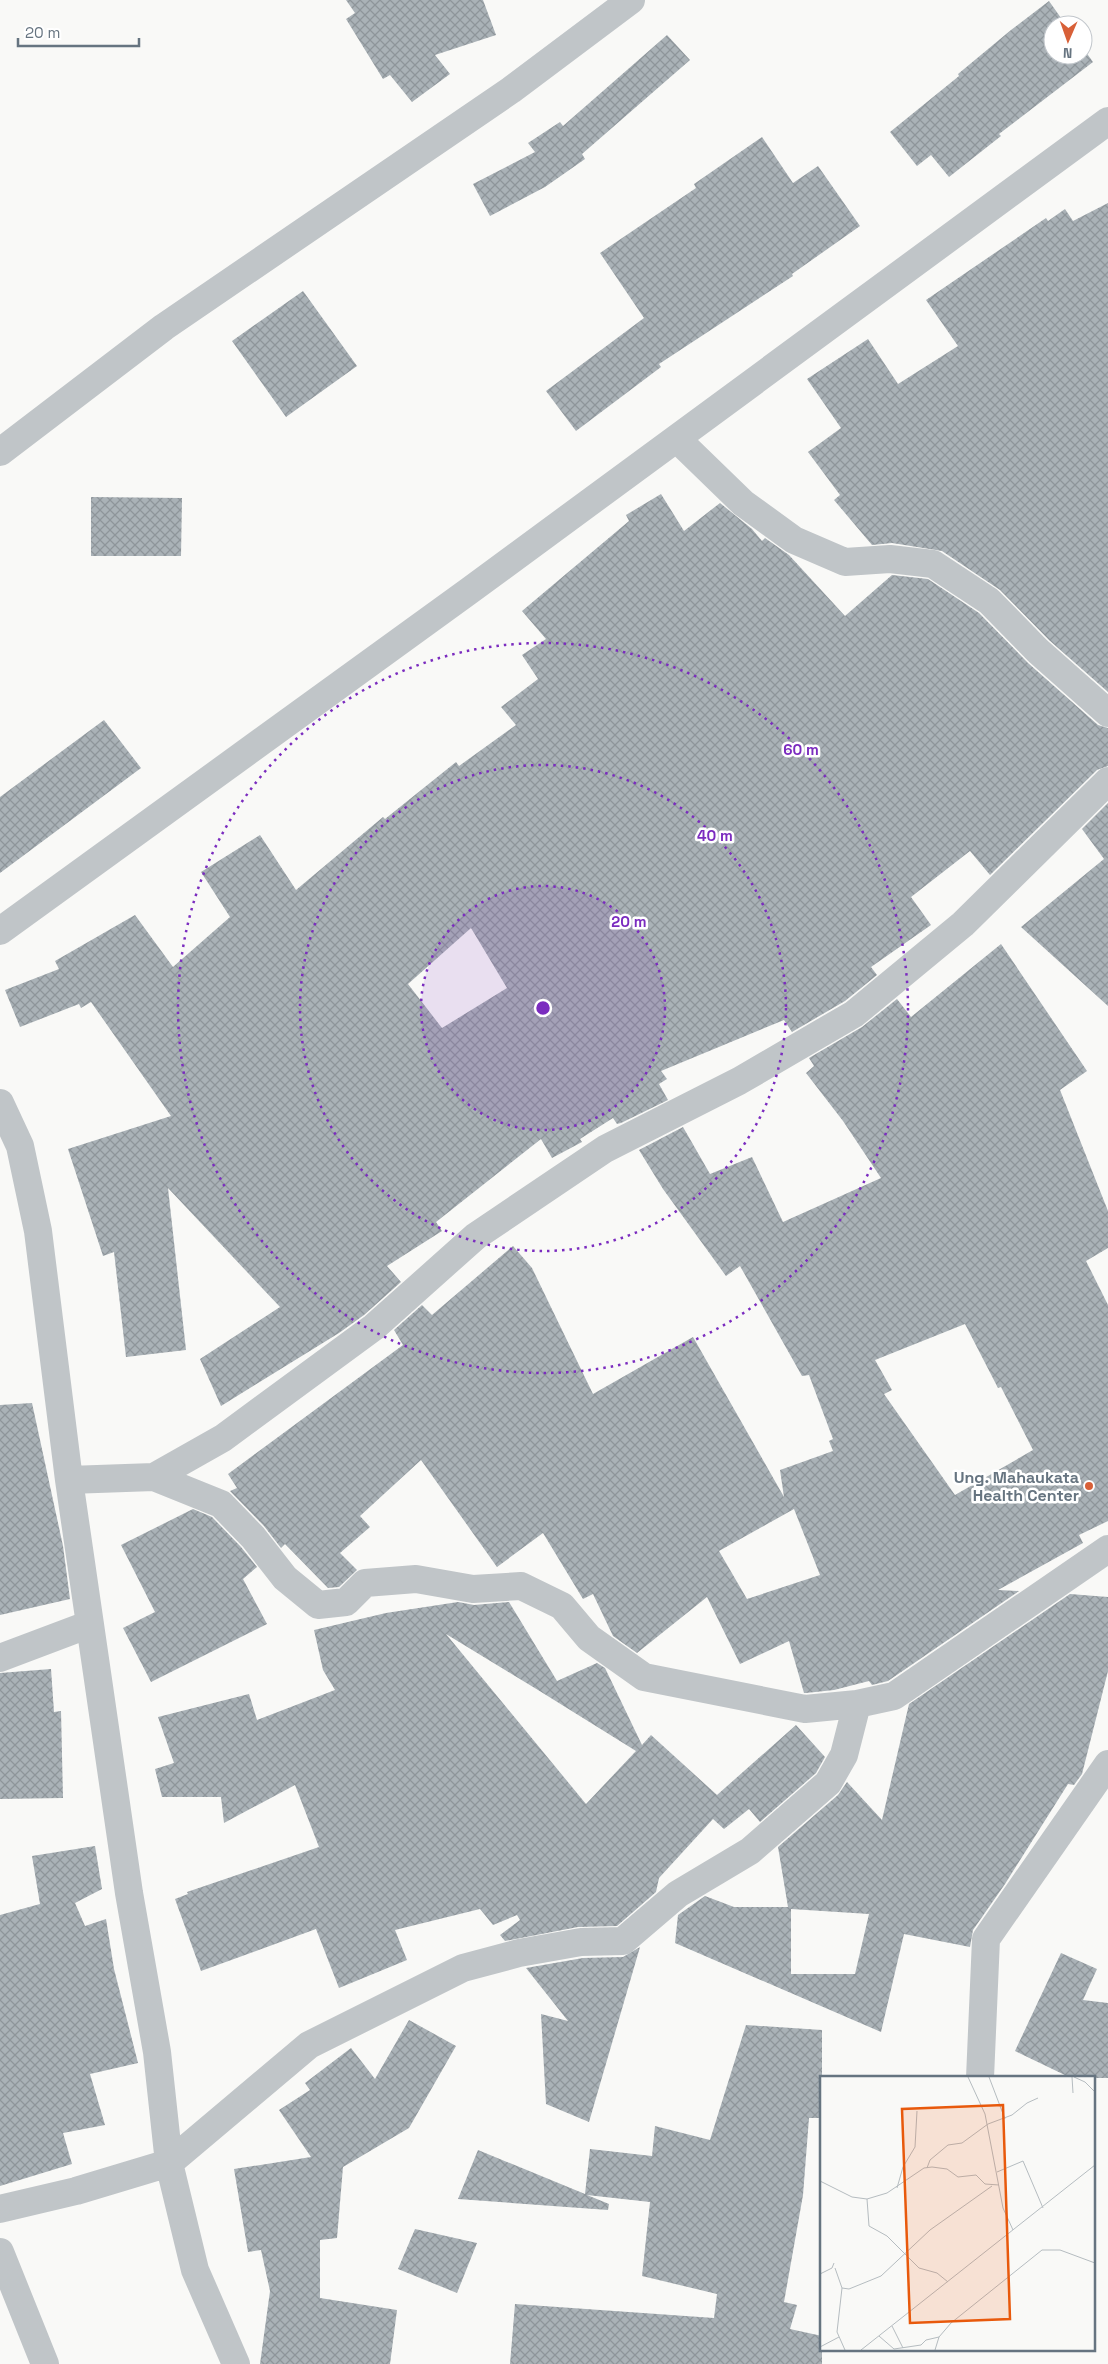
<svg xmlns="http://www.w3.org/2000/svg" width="1108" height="2364" viewBox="0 0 1108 2364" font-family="'Space Grotesk',sans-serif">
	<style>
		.building { fill: url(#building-cross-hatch); fill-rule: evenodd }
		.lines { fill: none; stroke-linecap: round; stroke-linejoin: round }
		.minor { stroke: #c0c5c8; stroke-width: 28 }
		.ring { fill: none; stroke: #7b2cbf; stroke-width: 2.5; stroke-dasharray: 2.5 5 }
		.poi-dot { fill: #d86038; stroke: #fff; stroke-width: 2 }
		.labels { text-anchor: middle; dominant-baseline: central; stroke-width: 5; stroke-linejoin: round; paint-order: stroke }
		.poi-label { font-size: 16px; font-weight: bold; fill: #667480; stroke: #fff; text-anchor: end }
		.inset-road { fill: none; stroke: #b5bcc0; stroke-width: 1 }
		.view { fill: #e8590c; fill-opacity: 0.15; stroke: #e8590c; stroke-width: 2.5 }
		.inset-edge { fill: none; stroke: #667480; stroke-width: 2.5 }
		.centre { fill: #7b2cbf; stroke: #fff; stroke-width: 2.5 }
		.ring-label { font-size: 15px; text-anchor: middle; font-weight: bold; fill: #7b2cbf; stroke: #fff; stroke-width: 5; stroke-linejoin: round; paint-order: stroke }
	</style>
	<defs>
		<pattern id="building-cross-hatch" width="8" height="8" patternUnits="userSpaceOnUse" patternTransform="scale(1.25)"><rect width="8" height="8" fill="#aab2b7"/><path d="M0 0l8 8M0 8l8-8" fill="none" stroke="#8e959a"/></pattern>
	</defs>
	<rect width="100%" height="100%" fill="#f9f9f7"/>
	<!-- building -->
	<path class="building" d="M346,0H483L496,35L435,55L450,74L412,102L390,75L383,79L346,19L355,13Z
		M1049,1L1066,25H1053V55H1083V48L1093,62L999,134L1001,136L949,177L931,155L917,166L890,132L959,76L958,74L1011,30Z
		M667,35L690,60L582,154L585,159L545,187L490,216L473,184L535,152L528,143L560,122L563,126Z
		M762,137L793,183L818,166L860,226L792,274L793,276L659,364L661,367L576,431L546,391L644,318L600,253L696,188L694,184Z
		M1108,203V692L1049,640L1000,590L942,551L892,543L872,545L834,500L840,495L808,452L841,428L807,379L868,339L898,384L958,346L926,300L1046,218L1048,221L1065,209L1073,221Z
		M303,291L357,366L286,417L232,341Z
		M661,494L684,531L720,503L752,529L762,541L765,538L789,555L845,616L892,575L928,579L979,613L1028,663L1098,725L1108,728V766L1097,770L990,875L970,851L911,897L931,925L871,967L877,975L845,1001L792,1032L784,1020L661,1071L667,1079L659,1084L668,1100L621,1123L617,1124L613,1118L580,1139L582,1142L552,1158L541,1139L436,1222L442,1231L387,1266L401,1282L364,1315L339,1333L221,1406L200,1359L280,1307L168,1188L186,1350L126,1357L114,1252L103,1256L68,1149L171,1116L91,1002L81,1008L79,1004L20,1027L5,990L59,969L55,961L135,915L173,967L230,917L201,872L260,835L296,890L383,817L385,819L456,762L459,766L516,725L501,707L538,679L522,655L546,639L522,611L629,521L626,515ZM471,928L507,988L442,1028L408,984Z
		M91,497L182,498L181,556H91Z
		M104,720L141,768L0,873V797Z
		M1108,803V1006L1021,927L1104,859L1082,829Z
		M1001,944L1087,1071L1060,1090L1108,1211V1248L1086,1261L1108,1305V1521L1079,1535L1083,1543L998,1590L1019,1591L888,1681L872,1685L869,1681L834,1690L806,1693H804L789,1641L740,1664L707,1597L637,1653L613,1636L593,1594L583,1599L543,1533L497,1567L421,1460L360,1516L370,1527L340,1553L357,1570L339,1587L328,1588L285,1544L281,1548L264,1526L230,1491L237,1488L228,1474L403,1345L394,1330L422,1305L432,1315L513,1246L532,1268L593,1394L693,1337L784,1497L780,1470L833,1451L829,1441L833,1439L809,1375L802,1376L740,1266L726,1276L663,1189L639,1150L683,1127L710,1174L752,1157L783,1222L881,1178L843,1121L806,1073L814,1066L809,1058L862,1027L897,999L911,1017ZM965,1324L998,1388L1001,1387L1033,1450L955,1495L884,1394L892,1390L875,1360ZM794,1509L820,1575L747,1599L719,1551Z
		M32,1403L63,1546L70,1599L0,1615V1405Z
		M193,1509L212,1517L241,1547L257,1567L243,1579L267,1624L151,1682L123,1628L155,1612L121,1545Z
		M1070,1594L1108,1597V1671L1082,1774L1074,1785L1068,1784L1005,1884L973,1930L970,1947L904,1934L881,2032L675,1943L678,1915L705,1896L734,1907H788L778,1847L838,1795L847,1782L882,1820L909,1704ZM791,1909L869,1914L855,1974H791Z
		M458,1602L474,1605L509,1602L557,1681L597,1663L605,1668L642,1745L651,1735L717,1795L796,1725L825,1757L816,1773L760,1822L749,1809L724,1829L713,1819L659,1878L656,1892L617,1926L578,1927L505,1941L500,1935L520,1920L517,1915L493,1925L480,1909L395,1930L407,1960L339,1988L316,1929L201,1971L175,1899L188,1894L187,1892L319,1847L295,1785L224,1823L221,1797H162L155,1769L174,1763L158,1717L249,1694L257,1720L335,1690L323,1670L314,1630L386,1613ZM446,1634L538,1690L636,1751L586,1804Z
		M51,1669L54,1712L61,1711L63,1798L0,1799V1673Z
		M95,1846L102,1889L75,1903L85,1926L106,1919L114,1969L138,2063L90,2074L105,2125L63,2133L72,2164L0,2186V1915L40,1904L32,1856Z
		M640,1947L589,2122L546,2104L541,2014L568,2021L526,1968L583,1958L623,1957Z
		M1061,1953L1097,1969L1083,2000L1108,2003V2078H1071L1015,2051Z
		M409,2020L456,2046L409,2128L343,2167L337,2238L320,2240V2298L397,2310L390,2364H260L270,2291L261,2250L248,2252L234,2169L311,2157L279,2110L310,2090L305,2083L351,2048L375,2079Z
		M746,2025L822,2030V2118H809L803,2195L784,2302L797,2305L790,2329L822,2336V2364H510L515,2304L714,2318L717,2294L642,2276L650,2202L587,2195L609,2204L608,2210L458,2199L478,2150L585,2194L590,2149L652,2156L655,2126L710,2140Z
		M415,2229L477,2243L457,2293L398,2269Z"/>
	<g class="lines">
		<!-- minor -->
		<path class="minor" d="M677,439L743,503L794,540L845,562L890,559L933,564L989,601L1038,651L1108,713
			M0,452L164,327L511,90L631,0
			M0,931L469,591L1108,121
			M0,1103L20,1146L38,1231L69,1480L129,1893L157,2052L169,2163L195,2270L236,2364
			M154,1477L223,1438L374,1327L476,1236L605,1149L739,1081L854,1014L963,924L1108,781
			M69,1480L154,1477L221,1504L253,1537L285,1578L318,1605L346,1602L365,1583L416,1579L473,1589L521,1586L562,1606L589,1638L644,1677L805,1709L857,1704L894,1696L1108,1549
			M0,1658L90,1624
			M980,2078L986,1939L1108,1764
			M0,2209L76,2191L169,2163L309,2045L463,1968L519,1953L581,1942L623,1941L678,1894L750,1851L828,1783L844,1755L857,1704
			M0,2252L45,2364"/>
	</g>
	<!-- distance rings -->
	<circle cx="543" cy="1008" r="122" fill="#7b2cbf" fill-opacity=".12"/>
	<g class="ring">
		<circle cx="543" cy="1008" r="122"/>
		<circle cx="543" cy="1008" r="243"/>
		<circle cx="543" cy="1008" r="365"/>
	</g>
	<!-- markers -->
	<circle class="poi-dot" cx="1089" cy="1486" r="5"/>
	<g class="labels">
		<!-- poi labels -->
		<g class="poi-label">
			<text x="1079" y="1477">Ung. Mahaukata<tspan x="1079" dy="18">Health Center</tspan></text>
		</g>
	</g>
	<!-- overview -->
	<g transform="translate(820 2076)">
		<rect width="275" height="275" fill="#f9f9f7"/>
		<path class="inset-road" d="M148,1L165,38L183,132L193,154M169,1L185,43M252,1L253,17M254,1L265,6L275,16M107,92L110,84L128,69L142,67L168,48L192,39L207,27L218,22M177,96L203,85L223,132M0,105L32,121L47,123L67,117L104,92L112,91L127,93L138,101L156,99L165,108L179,109M77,112L83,91L95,71L97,35M47,123L49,150L67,160L99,192L117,197L128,206M15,192L22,212L17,256L25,274M0,198L12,192L14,187M22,212L29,213L61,200L110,154L172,110M72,250L83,272M59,260L74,273L101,269L106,264L119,261M0,271L19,261M41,274L275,89M115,274L119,261L131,247L222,174H240L275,187"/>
		<path class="view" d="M183,29L190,243L90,247L82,33Z"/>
		<rect width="275" height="275" class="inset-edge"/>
	</g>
	<circle cx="543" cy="1008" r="8" class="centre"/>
	<g class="ring-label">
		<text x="801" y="755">60 m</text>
		<text x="715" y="841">40 m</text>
		<text x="629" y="927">20 m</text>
	</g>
	<!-- north arrow -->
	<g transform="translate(1068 40) rotate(182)"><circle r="24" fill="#ffffff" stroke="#c2c7cc"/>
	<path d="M0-4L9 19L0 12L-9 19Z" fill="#d86038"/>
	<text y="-8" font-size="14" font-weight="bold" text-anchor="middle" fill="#667480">N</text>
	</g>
	<!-- scale -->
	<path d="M18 38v8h121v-8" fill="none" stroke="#667480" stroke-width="2.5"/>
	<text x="25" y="38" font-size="15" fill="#667480" stroke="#ffffff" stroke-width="4" paint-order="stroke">20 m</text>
</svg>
